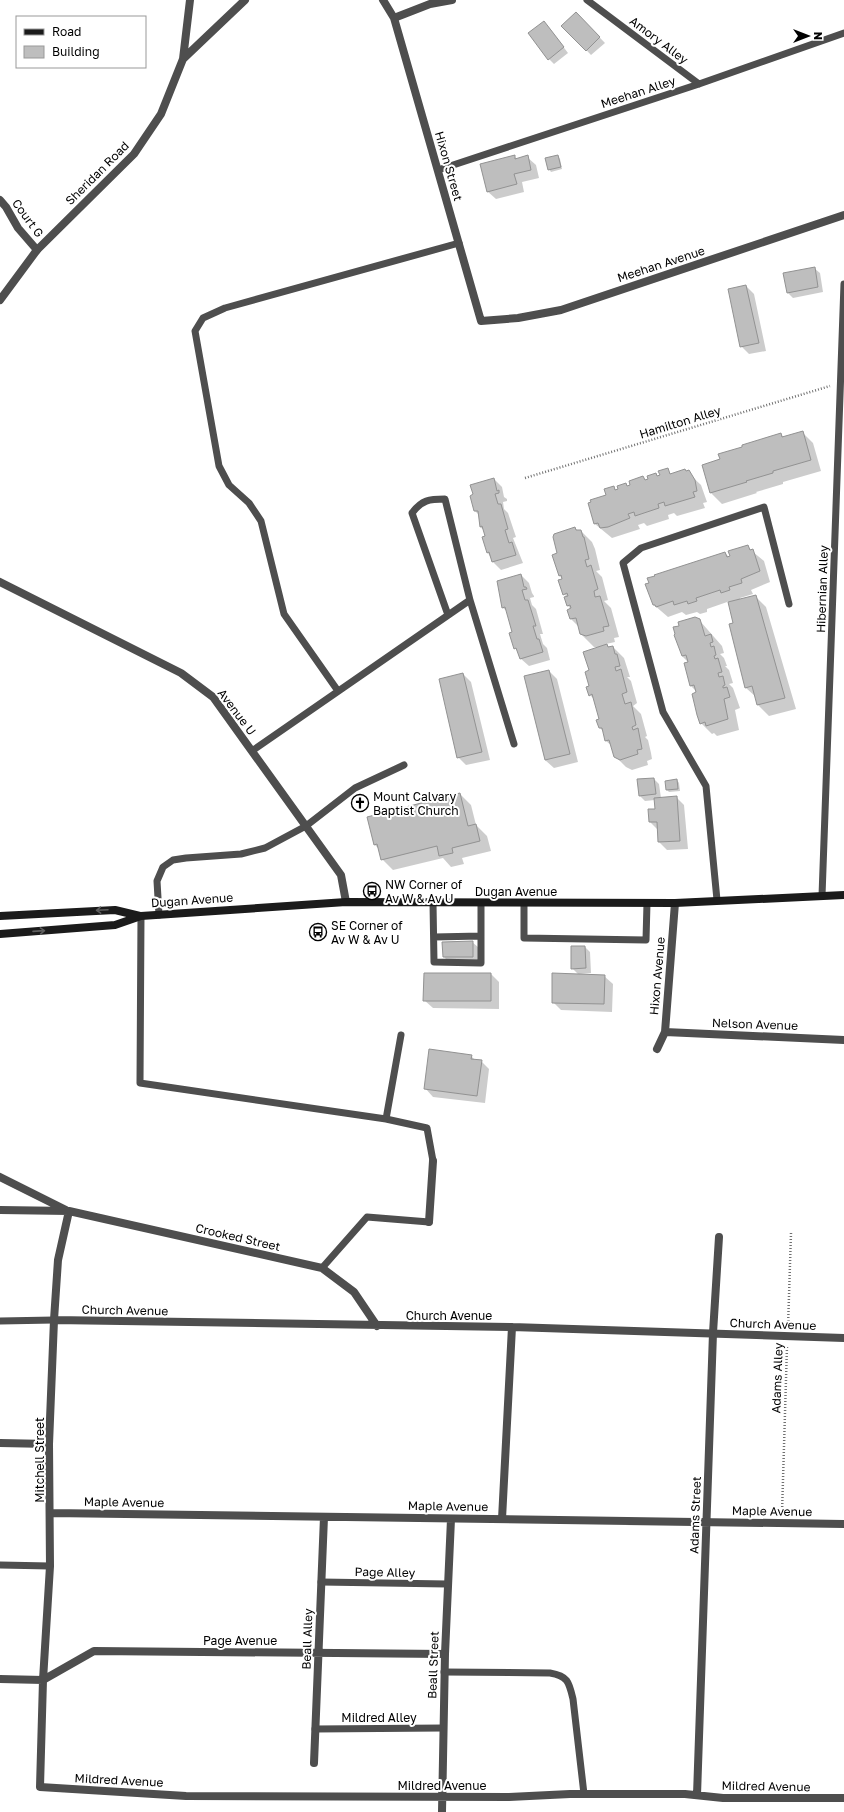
<svg xmlns="http://www.w3.org/2000/svg" width="844" height="1812" viewBox="0 0 844 1812" font-family="'Golos Text',sans-serif">
	<style>
		.shadow { fill: #0003 }
		.building { fill: #bebebe; stroke: #929292 }
		.lines { fill: none; stroke-linecap: round; stroke-linejoin: round }
		.path { stroke: #707070; stroke-width: 2.5; stroke-dasharray: 1 2; stroke-linecap: butt }
		.service { stroke: #4e4e4e; stroke-width: 7 }
		.minor { stroke: #4e4e4e; stroke-width: 8 }
		.tertiary { stroke: #4e4e4e; stroke-width: 8 }
		.secondary { stroke: #1b1b1b; stroke-width: 8 }
		.oneway { stroke: #5f5f5f }
		.labels { text-anchor: middle; dominant-baseline: central; stroke-width: 4; stroke-linejoin: round; paint-order: stroke }
		.street-label { font-size: 12px; fill: #000; stroke: #fff }
		.poi-label { font-size: 12px; fill: #000; stroke: #fff; text-anchor: start }
	</style>
	<rect width="100%" height="100%" fill="#fff"/>
	<!-- shadow -->
	<path class="shadow" d="M576,13L605,43L591,55L563,26Z
		M549,28L568,53L554,64L549,59Z
		M514,156L517,159L527,157L536,165L539,178L522,182L524,192L496,199L487,191Z
		M558,156L560,159L562,169L551,172L549,169Z
		M814,268L820,273L823,292L793,298L788,293Z
		M746,286L754,294L766,351L749,354L741,346Z
		M802,432L813,443L821,471L783,482V484L756,492L757,493L722,504L711,493L703,465L721,460L781,434L784,438Z
		M667,470L672,475L685,470L701,485L707,502L703,503L705,508L677,516L674,513L668,515L669,519L647,526L644,523L638,525L640,529L612,538L595,524L607,495L613,487L616,490L626,484L628,487L643,477L646,481L658,477Z
		M494,479L502,487L504,497L507,499V501L503,502L504,509L508,513L516,537L513,538L523,563L501,570L493,562L488,553L483,537L486,536L484,530L480,527L479,515L475,511Z
		M575,528L578,531H581L592,542L595,549L600,570L596,571L602,577L608,600L604,601L611,608L619,637L614,638L615,642L606,644L610,648L613,647L624,658L630,677H627L631,681L637,703L633,706L641,714L647,736L645,737L648,740L651,753L652,759L647,761L648,765L632,770L626,767L615,756L612,746L606,741L604,732L600,728V719L594,699L590,695V671L600,647H594L581,634L580,628L571,619V609L568,606L566,598L567,597L564,594L563,580L560,576L553,556L559,554Z
		M747,547L764,561L770,582L751,590L753,594L740,598V600L755,596L766,607L796,709L769,716L758,705L756,697L746,688L734,624L732,602L730,601L707,609V612L700,614L697,612L686,615L682,612L668,617L654,605L725,553L729,557Z
		M521,575L529,583L532,593L534,596V597L530,598L532,605L536,609L543,634H540L543,644L547,648L550,660L529,666L520,658L518,652L515,648L513,633L508,612L503,608L498,582Z
		M700,621L722,646L724,653L720,654L724,658L727,666H725L729,670L733,683L729,684L733,688L740,708L735,710L739,730L717,736L714,733L712,734L701,723L697,692L691,686L689,663L682,656Z
		M549,671L557,679L578,762L554,768L545,760Z
		M463,674L471,682L490,760L466,765L458,757Z
		M654,779L659,784L661,798L676,797L684,805L688,849L667,850L659,842L658,830L650,822L656,810L655,800L645,801L640,796Z
		M677,780L679,783L680,791L669,792L667,790L666,782Z
		M460,794L471,805L476,825L487,836L491,851L462,858L464,864L451,867L443,858L393,870L382,859L380,850L375,845Z
		M472,942L478,947V962H449L444,957Z
		M585,947L590,952L591,973L580,974V975L604,976L613,984L612,1012L561,1010L553,1002L579,975L572,968Z
		M491,974L499,982V1009L433,1008L424,1000Z
		M471,1056L475,1060L481,1061L489,1069L485,1103L433,1097L425,1088Z"/>
	<!-- building -->
	<path class="building" d="M576,12L600,37L586,51L561,26Z
		M544,21L564,47L548,60L528,33Z
		M515,155V159L528,155L531,170L514,174L517,184L487,192L480,164Z
		M558,155L561,167L548,170L545,158Z
		M815,267L818,287L787,293L783,273Z
		M746,285L759,343L740,347L728,289Z
		M803,431L811,460L773,471V473L746,481L747,482L710,493L702,465L720,459L718,454L742,447V445L781,433L782,437Z
		M668,468L670,474L685,469L686,471L689,470L695,480L697,491L693,492L695,497L665,506L664,502L658,504L659,508L635,516L634,512L628,514L630,518L608,527L600,528L598,523L594,524L588,503L591,502L590,500L606,495L604,489L614,486L615,490L618,489L617,486L626,483L627,486L630,485L629,481L643,476L645,480L648,479L647,476L656,473L657,476L660,475L658,471Z
		M494,478L497,491L499,490V493L495,494L498,504H501L508,529L505,530L509,543L512,542L516,555L492,562L489,552L487,553L482,537L485,536L482,526L480,527L478,511H474L470,496L473,494L470,485Z
		M575,527L576,530H581L583,537H584L589,559L585,560L587,567L591,565L598,589L594,591L595,597L600,596L609,626L603,627L604,631L586,636L580,634L576,618L570,619L567,610L571,608L570,605L567,606L564,597L568,596L567,593L563,595L558,580L562,579L561,575L559,576L552,555L557,553L553,537L554,534Z
		M748,545L750,550L753,549L760,571L741,579L742,583L729,587L730,590L721,593L720,590L696,598L697,601L688,604L687,601L674,605L673,601L656,607L655,605H653L645,584L649,583L647,578L655,576L654,575L725,552L727,557L730,556L728,551Z
		M521,574L524,587H526L527,589L522,590L525,600H528L536,626H533L537,639H539L543,652L520,659L516,648L514,649L509,633L512,632L505,607L502,608L497,581Z
		M756,595L785,698L757,705L752,686L745,688L729,624L733,623L728,602Z
		M695,617L700,619L705,636L711,634L713,642L710,643L711,647L714,646L716,655L714,656L715,659L718,658L722,672L718,673L719,677L723,676L725,685L723,686V688L727,687L730,697L724,699L728,719L706,726L705,722L700,724L697,715L692,694L696,692L694,685L690,686L684,663L688,662L686,655L682,656L674,635L675,634L673,627L679,626L678,622Z
		M607,644L608,647L613,646L615,654H617L620,666L615,667L616,671L621,669L627,692L622,694L625,704L631,702L636,725L632,727L633,730L638,728L642,749L637,750L638,754L620,760L614,757L609,740L605,741L602,728H599L596,720L599,719L592,694L589,696L586,687L589,686L585,672L589,670L583,652Z
		M549,670L570,754L545,760L524,676Z
		M463,673L482,752L457,758L439,679Z
		M654,778L656,794L639,796L637,779Z
		M677,779L678,789L666,790L665,781Z
		M460,793L468,826L476,824L480,841L452,848L453,853L439,856L437,846L381,860L377,844L374,845L367,817Z
		M677,796L680,841L658,842L657,822H649L648,809H655L654,798Z
		M473,941V957H443L442,942Z
		M571,946H585L586,968L571,969Z
		M424,973H491V1001H423Z
		M552,973L605,975L604,1004L552,1003Z
		M429,1049L472,1055L471,1059L482,1060L477,1096L424,1089Z"/>
	<g class="lines">
		<!-- path -->
		<path class="path" d="M525,478L830,386
			M788,1327L791,1233
			M782,1513L787,1346"/>
		<!-- service -->
		<path class="service" d="M587,0L699,84
			M438,170L699,84L844,33
			M470,600L514,744
			M338,691L284,614L261,521L249,503L229,485L219,466L195,331L203,318L225,308L459,243
			M252,751L470,600L445,499C429,499 422,500 412,513L448,615
			M822,896L844,284
			M717,900L706,786L663,712L623,563L641,548L764,507L789,604
			M433,903L434,962L481,963V903
			M524,903V938L646,940L647,903
			M159,915L157,881L163,867L173,860L186,858L241,854L265,848L306,826L355,788L404,765
			M141,916L140,1083L386,1119L401,1035
			M434,937L481,936
			M386,1119L427,1128L433,1161
			M322,1268L367,1217L429,1222
			M0,1321L54,1320
			M0,1565L50,1566
			M321,1582L447,1584
			M444,1672L550,1673C568,1676 569,1682 573,1699L584,1794
			M315,1729L443,1728"/>
		<!-- minor -->
		<path class="minor" d="M383,0L394,18L481,321L518,318L561,310L844,215
			M394,18L430,4L452,0
			M0,200L6,207L18,228L37,250
			M0,582L181,673L213,697L341,875L346,902
			M665,1032L844,1040
			M657,1049L665,1032L675,903
			M0,1177L66,1210
			M0,1210L69,1211L322,1268L354,1292L377,1326
			M69,1211L58,1260L54,1320L49,1444L50,1566L43,1680L40,1787L186,1796L509,1797L570,1794H685L723,1798H844
			M429,1222L433,1161
			M54,1320L512,1327L844,1338
			M0,1443L49,1444
			M51,1513L844,1524
			M502,1519L512,1327
			M0,1679L43,1680L94,1651L445,1654
			M314,1763L324,1517
			M697,1795L713,1333L719,1237
			M442,1812L445,1654L451,1519"/>
		<!-- tertiary -->
		<path class="tertiary" d="M183,59L190,0
			M0,300L37,250L134,154L161,114L183,59L245,0"/>
		<!-- secondary -->
		<path class="secondary" d="M0,916L115,910L140,916
			M0,934L115,925L141,916L346,902L675,903L844,895"/>
	</g>
	<!-- one-way arrows -->
	<defs><path id="oneway-shaft" d="M-6 0H5M1.5-3L5.5 0L1.5 3" fill="none" stroke-width="1.6" stroke-linecap="round" stroke-linejoin="round"/></defs>
	<g class="oneway">
		<use href="#oneway-shaft" transform="translate(102 910) rotate(177)"/>
		<use href="#oneway-shaft" transform="translate(39 931) rotate(-4)"/>
	</g>
	<!-- icons -->
	<defs>
		<g id="church-ring" transform="scale(0.9)"><circle r="9.5" fill="#fff" stroke="#000" stroke-width="1.5"/><path d="M-1.2-6h2.4v3.5h3.3v2.4h-3.3V6h-2.4V-.1h-3.3v-2.4h3.3Z" fill="#000"/></g>
		<g id="bus-ring" transform="scale(0.9)"><circle r="9.5" fill="#fff" stroke="#000" stroke-width="1.5"/><path d="M-5-6H5V4H4V6H2V4H-2V6H-4V4H-5ZM-3.5-4V0h7V-4ZM-3.5 1.2v1.5H-2V1.2ZM2 1.2v1.5H3.5V1.2Z" fill="#000"/></g>
	</defs>
	<g fill-rule="evenodd">
		<use href="#church-ring" x="360" y="803"/>
		<use href="#bus-ring" x="372" y="891"/>
		<use href="#bus-ring" x="318" y="932"/>
	</g>
	<g class="labels">
		<!-- street labels -->
		<g class="street-label">
			<text transform="translate(659 40) rotate(37)">Amory Alley</text>
			<text transform="translate(638 92) rotate(-18)">Meehan Alley</text>
			<text transform="translate(449 166) rotate(74)">Hixon Street</text>
			<text transform="translate(97 173) rotate(-45)">Sheridan Road</text>
			<text transform="translate(28 218) rotate(54)">Court G</text>
			<text transform="translate(661 264) rotate(-18)">Meehan Avenue</text>
			<text transform="translate(680 422) rotate(-17)">Hamilton Alley</text>
			<text transform="translate(822 589) rotate(-88)">Hibernian Alley</text>
			<text transform="translate(237 712) rotate(53)">Avenue U</text>
			<text x="516" y="891">Dugan Avenue</text>
			<text transform="translate(192 900) rotate(-4)">Dugan Avenue</text>
			<text transform="translate(657 976) rotate(-85)">Hixon Avenue</text>
			<text transform="translate(755 1024) rotate(2)">Nelson Avenue</text>
			<text transform="translate(238 1237) rotate(13)">Crooked Street</text>
			<text transform="translate(125 1310) rotate(1)">Church Avenue</text>
			<text x="449" y="1315">Church Avenue</text>
			<text transform="translate(773 1324) rotate(2)">Church Avenue</text>
			<text transform="translate(777 1378) rotate(-88)">Adams Alley</text>
			<text transform="translate(39 1460) rotate(-90)">Mitchell Street</text>
			<text transform="translate(124 1502) rotate(1)">Maple Avenue</text>
			<text transform="translate(448 1506) rotate(1)">Maple Avenue</text>
			<text transform="translate(772 1511) rotate(1)">Maple Avenue</text>
			<text transform="translate(695 1515) rotate(-88)">Adams Street</text>
			<text transform="translate(385 1572) rotate(1)">Page Alley</text>
			<text transform="translate(307 1639) rotate(-88)">Beall Alley</text>
			<text x="240" y="1640">Page Avenue</text>
			<text transform="translate(433 1665) rotate(-88)">Beall Street</text>
			<text x="379" y="1717">Mildred Alley</text>
			<text transform="translate(119 1780) rotate(3)">Mildred Avenue</text>
			<text x="442" y="1785">Mildred Avenue</text>
			<text transform="translate(766 1786) rotate(1)">Mildred Avenue</text>
		</g>
		<!-- poi labels -->
		<g class="poi-label">
			<text x="373" y="796">Mount Calvary<tspan x="373" dy="14">Baptist Church</tspan></text>
			<text x="385" y="884">NW Corner of<tspan x="385" dy="14">Av W &amp; Av U</tspan></text>
			<text x="331" y="925">SE Corner of<tspan x="331" dy="14">Av W &amp; Av U</tspan></text>
		</g>
	</g>
	<!-- legend -->
	<rect x="16" y="16" width="130" height="52" fill="#ffffff" stroke="#999999"/>
	<rect x="24" y="29" width="20" height="6" fill="#1b1b1b" stroke="#999999"/>
	<text x="52" y="36" font-size="12" fill="#000000">Road</text>
	<rect x="24" y="46" width="20" height="12" fill="#bebebe" stroke="#999999"/>
	<text x="52" y="56" font-size="12" fill="#000000">Building</text>
	<!-- north arrow -->
	<g transform="translate(808 36) rotate(90)" stroke="#ffffff" stroke-width="3" paint-order="stroke">
	<path d="M0-3L7 15L0 10L-7 15Z" fill="#000000"/>
	<text y="-6" font-size="11" font-weight="bold" text-anchor="middle" fill="#000000">N</text>
	</g>
</svg>
